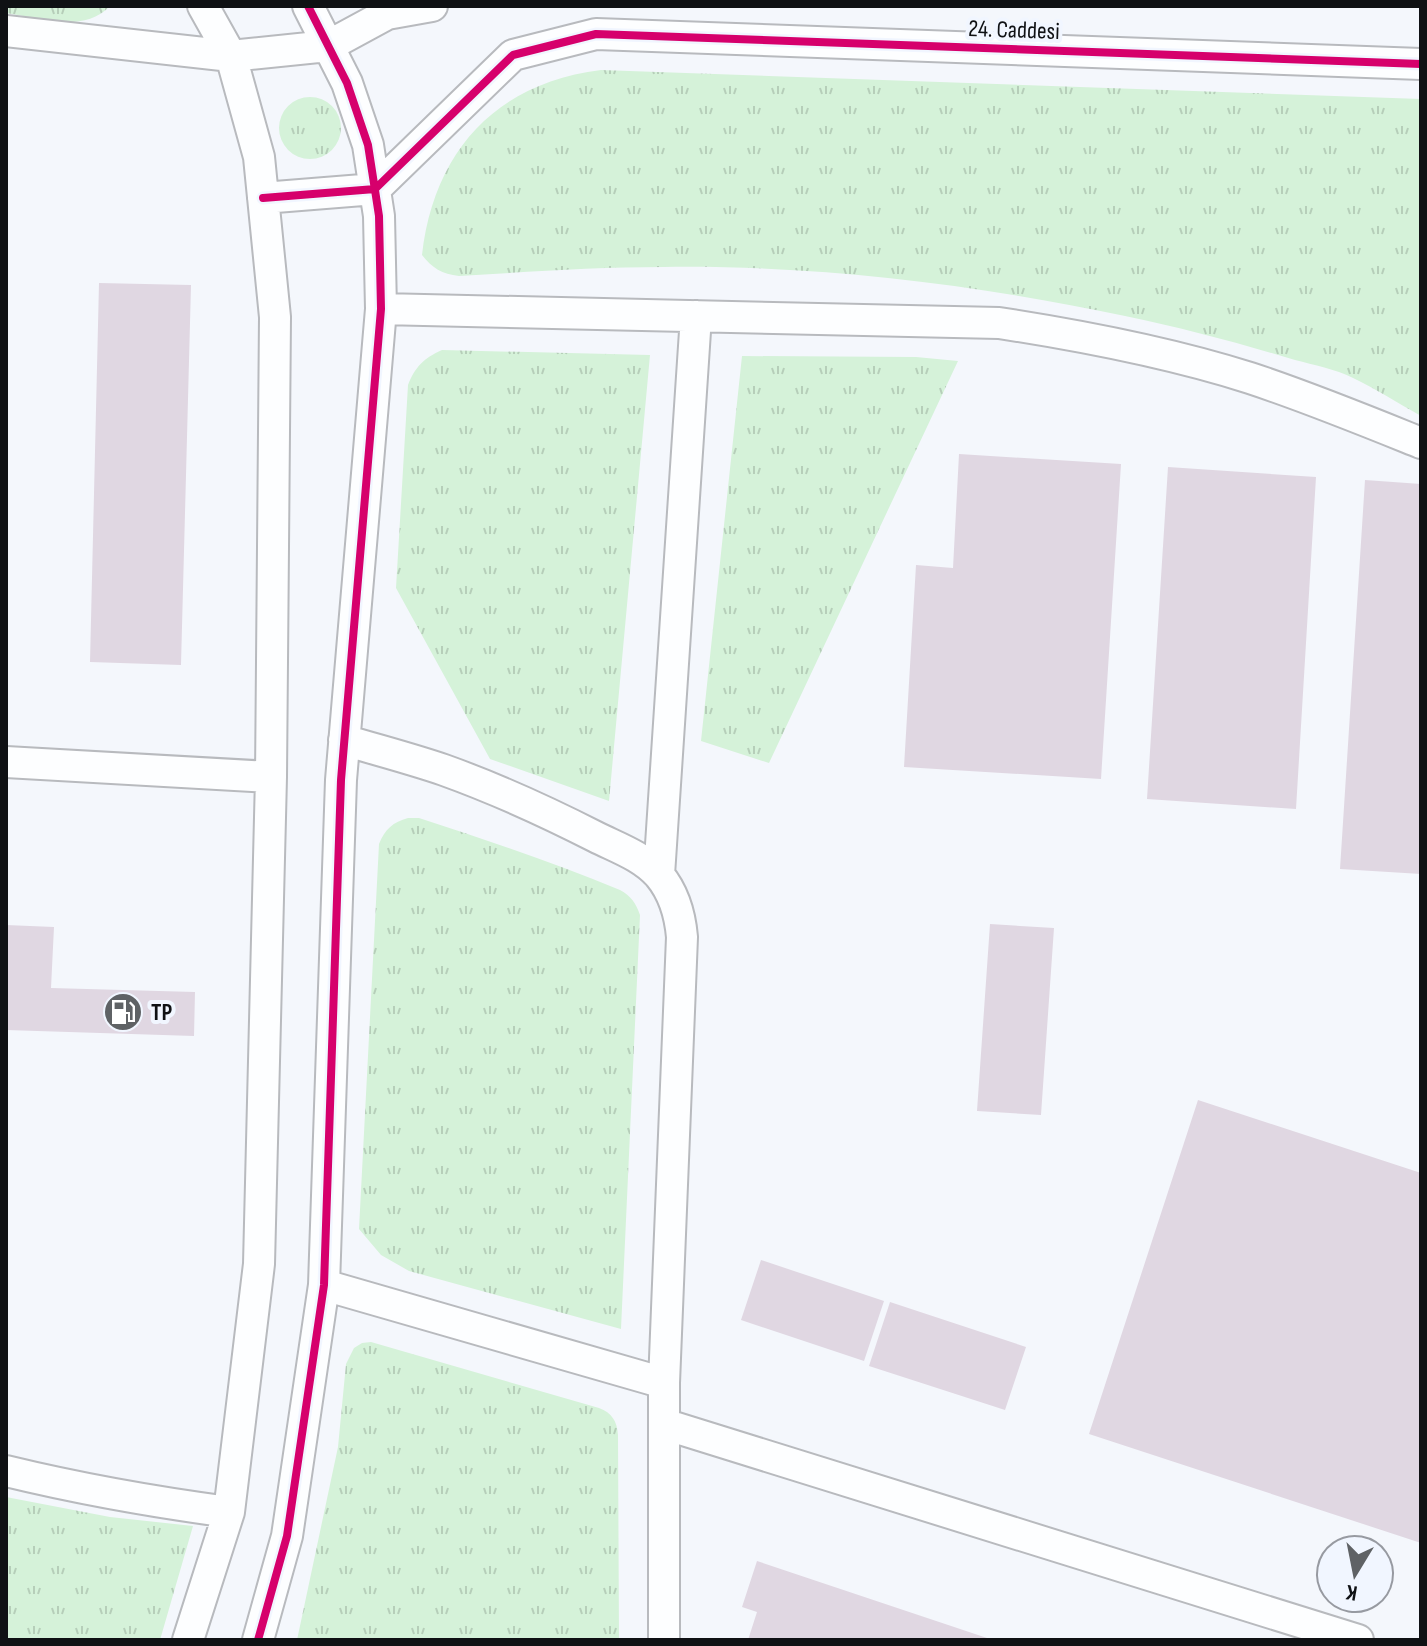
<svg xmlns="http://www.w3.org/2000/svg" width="1427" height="1646" viewBox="0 0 1427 1646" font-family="'Sofia Sans Condensed',sans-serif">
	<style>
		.grass { fill: url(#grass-tufts) }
		.building { fill: #e0d7e2 }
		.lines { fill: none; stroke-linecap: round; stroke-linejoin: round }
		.minor-casing { stroke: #b8babe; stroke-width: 34 }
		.minor { stroke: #fdfeff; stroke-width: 30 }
		.cycleway-casing { stroke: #f1f6ff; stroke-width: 13 }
		.cycleway { stroke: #d6006c; stroke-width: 8 }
		.labels { text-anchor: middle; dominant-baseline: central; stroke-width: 8; stroke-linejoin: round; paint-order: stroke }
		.street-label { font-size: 24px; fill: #0f1114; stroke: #f1f6ff }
		.poi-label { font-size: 24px; font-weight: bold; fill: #0f1114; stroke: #f1f6ff; text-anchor: start }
	</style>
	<defs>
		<pattern id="grass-tufts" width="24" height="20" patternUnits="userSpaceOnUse" patternTransform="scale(2)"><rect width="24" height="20" fill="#d5f2d9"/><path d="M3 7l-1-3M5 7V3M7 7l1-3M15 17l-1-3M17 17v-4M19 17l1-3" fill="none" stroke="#b6ceb9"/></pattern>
	</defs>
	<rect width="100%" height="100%" fill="#f4f7fc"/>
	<!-- grass -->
	<path class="grass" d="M6,6H110C83,34 40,18 6,13Z
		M601,70L1421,99V416C1398,403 1376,389 1353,378C1335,369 1314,365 1295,360C1239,343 1183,328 1125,316C974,284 819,265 664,267C595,267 527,272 459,276C442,274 432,268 422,255C434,151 496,83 601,70Z
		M279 128a31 31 0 1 1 62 0a31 31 0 1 1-62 0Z
		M442,350L650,355L609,801L490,759L396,588L408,385C415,367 424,358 442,350Z
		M742,356L916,357L958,361L769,763L701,741Z
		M408,818H419C487,840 554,863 620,890C631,896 636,903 640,915L621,1329L409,1271L381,1255L359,1229L379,844C385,829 393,822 408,818Z
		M371,1342L599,1408C612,1413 617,1421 618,1435L619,1640H297L338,1447L346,1364L354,1348L362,1343Z
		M6,1497L110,1517L193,1526L160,1640H6Z"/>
	<!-- building -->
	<path class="building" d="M99,283L191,285L181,665L90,662Z
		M959,454L1121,464L1101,779L904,767L916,565L953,568Z
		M1168,467L1316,477L1296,809L1147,799Z
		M1365,480L1421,484V874L1340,869Z
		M990,924L1054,928L1041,1115L977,1111Z
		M6,925L54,927L51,988L195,992L194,1036L6,1030Z
		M1198,1100L1421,1173V1543L1089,1434Z
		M761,1260L884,1301L864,1361L741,1320Z
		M890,1302L1026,1347L1005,1410L869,1366Z
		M757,1561L990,1639V1640H748L757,1612L742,1607Z"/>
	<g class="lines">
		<!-- minor casing -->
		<g class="minor-casing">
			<path id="minor" d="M6,31L231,56L328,46L387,14L432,6
				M263,198L375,189L513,55L596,34L1421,64
				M381,309L999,323C1084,336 1168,352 1250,378C1308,397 1364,420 1421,443
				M344,740C377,750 412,759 444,770C497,789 547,812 596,837C618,848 642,856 659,875C674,893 680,914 682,937L664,1383V1640
				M6,762L271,777
				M659,875L696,316
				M324,1285L664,1383
				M664,1424L1358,1640
				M6,1471C80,1489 154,1502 229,1512
				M188,1640L229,1512L259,1264L271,777L275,317L259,157L231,56L203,6
				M258,1640L287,1536L324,1285L341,780L381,309L379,216L368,145L347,83L308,6"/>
		</g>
		<!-- minor -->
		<use href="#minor" class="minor"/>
		<!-- cycleway casing -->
		<g class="cycleway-casing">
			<path id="cycleway" d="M263,198L375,189L513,55L596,34L1421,64
				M258,1640L287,1536L324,1285L341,780L381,309L379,216L368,145L347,83L308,6"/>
		</g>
		<!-- cycleway -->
		<use href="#cycleway" class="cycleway"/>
	</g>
	<!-- icons -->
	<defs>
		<g id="fuel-disc" transform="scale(2)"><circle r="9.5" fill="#5f6265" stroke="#f1f6ff"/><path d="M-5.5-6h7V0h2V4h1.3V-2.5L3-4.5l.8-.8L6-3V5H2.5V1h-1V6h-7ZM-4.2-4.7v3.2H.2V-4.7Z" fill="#fff"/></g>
	</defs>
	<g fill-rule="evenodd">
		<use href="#fuel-disc" x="123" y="1012"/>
	</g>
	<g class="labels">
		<!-- street labels -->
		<g class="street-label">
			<text transform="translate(1014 30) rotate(2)">24. Caddesi</text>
		</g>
		<!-- poi labels -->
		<g class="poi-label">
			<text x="151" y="1012">TP</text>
		</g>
	</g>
	<!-- border -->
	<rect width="1427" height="1646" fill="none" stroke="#0f1114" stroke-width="16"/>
	<!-- north arrow -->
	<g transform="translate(1355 1574) rotate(190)"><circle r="38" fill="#f1f6ff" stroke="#979aa1" stroke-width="2"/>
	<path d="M0-6L14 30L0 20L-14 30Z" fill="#5f6265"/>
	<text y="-12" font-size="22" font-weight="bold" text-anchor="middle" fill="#0f1114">K</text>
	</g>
</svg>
